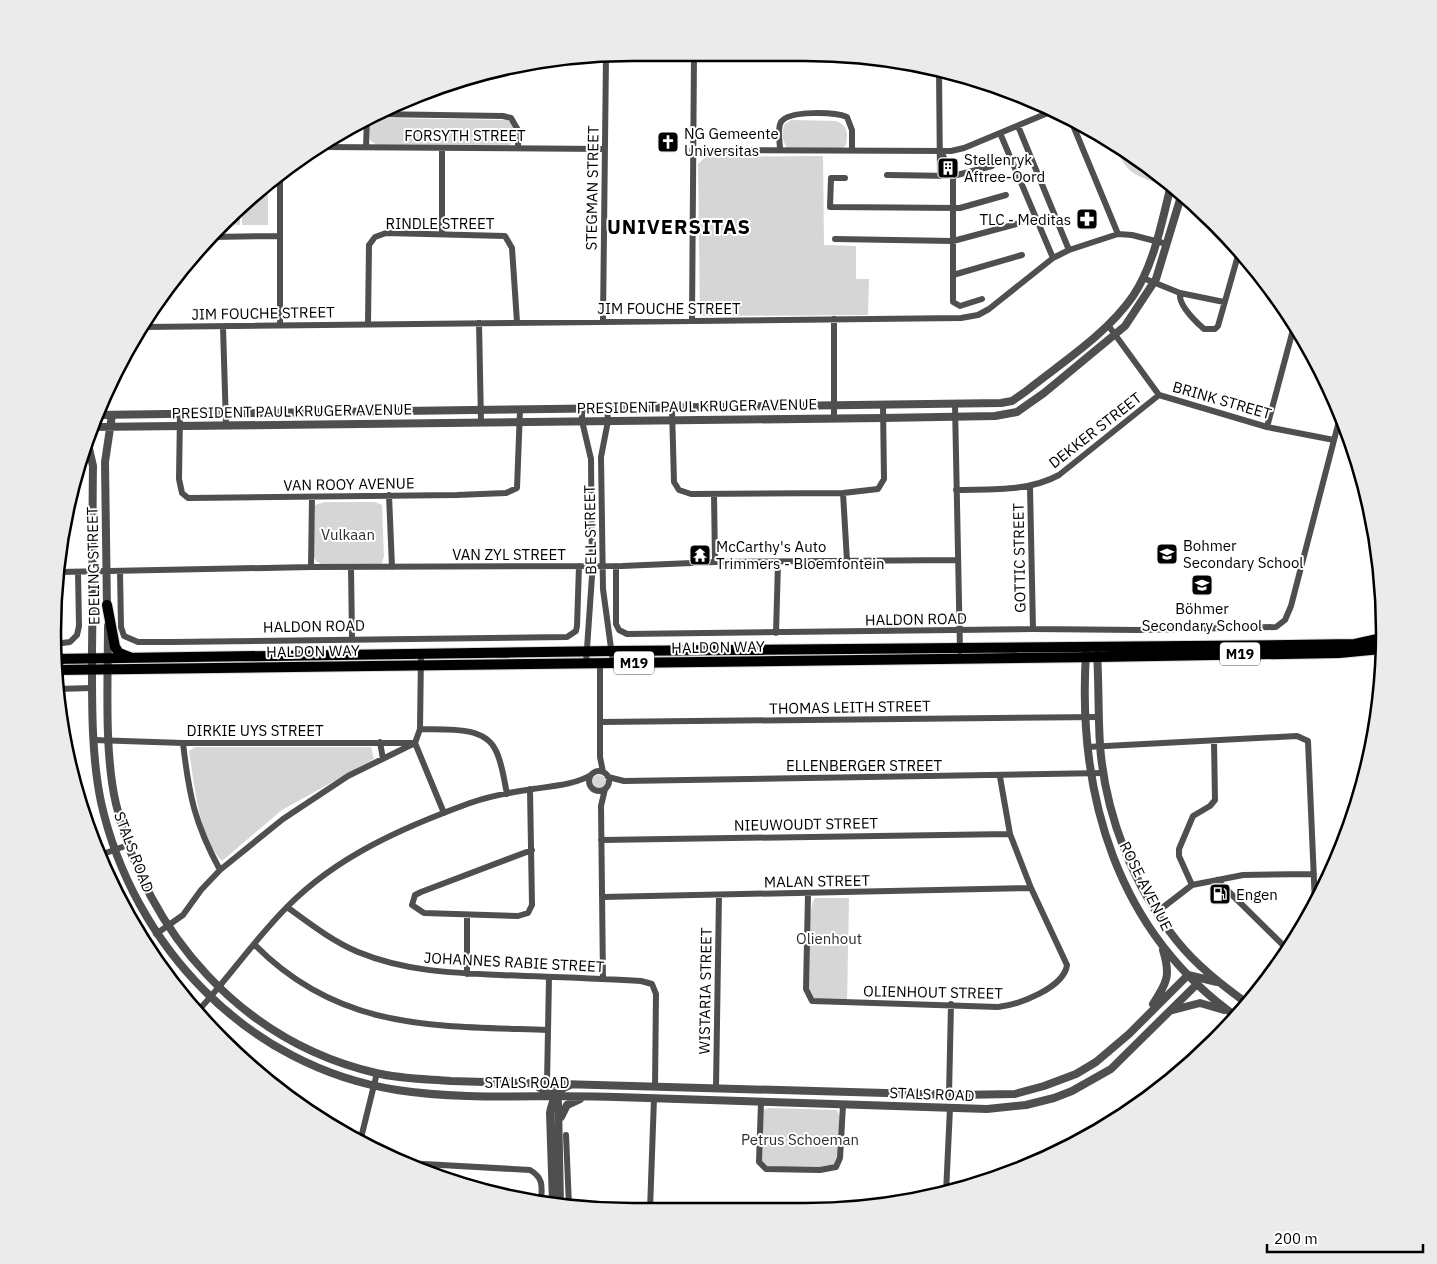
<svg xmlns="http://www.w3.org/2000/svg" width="1437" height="1264" viewBox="0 0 1437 1264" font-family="'IBM Plex Sans',sans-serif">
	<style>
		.green { fill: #d6d6d6 }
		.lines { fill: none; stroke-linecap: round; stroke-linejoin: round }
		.trunk-casing { stroke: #dbdbdb; stroke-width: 12 }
		.minor { stroke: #4f4f4f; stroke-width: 6 }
		.tertiary { stroke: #4f4f4f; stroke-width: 8 }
		.trunk { stroke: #000; stroke-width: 10 }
		.labels { text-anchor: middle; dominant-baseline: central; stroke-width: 4; stroke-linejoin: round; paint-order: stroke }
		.shield { fill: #fff; stroke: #4c4c4c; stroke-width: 1 }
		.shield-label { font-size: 14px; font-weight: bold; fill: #000 }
		.poi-label { font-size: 15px; fill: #000; stroke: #fff; text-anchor: start }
		.street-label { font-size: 15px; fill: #000; stroke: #fff }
		.park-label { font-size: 15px; fill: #2d2d2d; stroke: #fff }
		.district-label { font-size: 20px; font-weight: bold; letter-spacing: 1px; fill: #000; stroke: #fff }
		.rim { fill: none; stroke: #000; stroke-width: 2.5 }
	</style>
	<rect width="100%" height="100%" fill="#fff"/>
	<!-- green -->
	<path class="green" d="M379,118L507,120L512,122L514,129L510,146L377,145L370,140C369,129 369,123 379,118Z
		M791,120L836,121C848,125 848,134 846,145L840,150L788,149C782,141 782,135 784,125Z
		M1116,145L1167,182L1166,186C1140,177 1124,175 1116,145Z
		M823,156L824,245L856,246V279H869L868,315L700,316L698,164L705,157Z
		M268,184V225H242V205L250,196Z
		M240,207V225L226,224V222Z
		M325,502H375L382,505L384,556L382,563L376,566L323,565L316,561L313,555L315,505Z
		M195,747H371L374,759L282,810L222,861C199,839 194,782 189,751Z
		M592 782a7 7 0 1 1 14 0a7 7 0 1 1-14 0Z
		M815,898H849L847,1002H816L807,994C808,977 807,906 815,898Z
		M769,1108L837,1110L839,1115V1158L834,1169H770L761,1163L763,1110Z"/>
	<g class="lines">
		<!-- trunk casing -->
		<g class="trunk-casing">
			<path id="trunk" d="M107,605L115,647L119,653L129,657
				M54,659L613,651L1289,645L1355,644L1382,638
				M54,670L1097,657L1339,653L1381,649"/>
		</g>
		<!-- minor -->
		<path class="minor" d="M939,70L940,176
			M1070,118L1118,234
			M1018,126L1069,250
			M1000,133L1053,258
			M324,147L605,149
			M366,147L367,119L374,114L503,116L511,118L518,130V148
			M692,150L951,151L964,148L1055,110
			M780,150C780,141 777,129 781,122C789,110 835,112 847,117L852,130V149
			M941,151L945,160L946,176
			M887,175L953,176L992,166
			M953,176V302L960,306L982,299
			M845,178H831L830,207L960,208L1006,195
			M442,234V149
			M212,237L278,236
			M835,239L953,241L1020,223
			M953,275L1022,255
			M1143,278L1180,293L1224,302
			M1180,293C1178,305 1195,321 1204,329H1215L1218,326L1239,252
			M603,320L606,56
			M692,320L694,53
			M479,323L481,422
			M368,324L369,245L375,237L386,233L505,236L512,248L517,322
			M280,325V176
			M1108,325L1159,395L1267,427L1334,440
			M145,327L961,318L978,315L989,309L1053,258L1069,250L1118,234L1132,235L1167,244
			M223,327L226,425
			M955,405L960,651
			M582,408V421L591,459L592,576L586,663
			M607,408L608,421L601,457L603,589L613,663
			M672,409L674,482L679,490L691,494L843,493L878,489L884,479L883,406
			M180,414L179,479L182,493L188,498L457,495L506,493L517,488L520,410
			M834,418V319
			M1267,427L1294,326
			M1030,487L1033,629
			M956,490C991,489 1028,492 1059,475L1159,395
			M843,493L847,561
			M714,494L715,562
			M389,495L392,567
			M616,566V624L619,630L627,634L1033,629L1139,630L1276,627L1285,620L1291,606L1340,417
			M311,567L312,497
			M351,567L352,638
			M120,571L121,627L124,636L138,642H171L567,637L576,631L577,626L579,566
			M60,572L311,567L622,566L715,562L958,560
			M776,633L778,563
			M55,644L70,642L77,635L79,626L78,572
			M600,663V757L603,772
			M57,689L92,688
			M600,722L1099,717
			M420,729C443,730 483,725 495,749C502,761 504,780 507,794
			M94,740L183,743H415
			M380,742L383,759
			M183,743C189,796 195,824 220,870
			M415,743L444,813
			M1087,747L1297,736L1308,741L1315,904
			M589 781a10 10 0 1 1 20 0a10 10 0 1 1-20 0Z
			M608,777L624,781L1104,773
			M530,789L532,905L528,913L518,916L424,913L412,905L415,895L421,892L532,850
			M601,840L1010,834
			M100,855L128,845
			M1217,880L1287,949
			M1192,885L1179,856V849L1193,816L1210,806L1215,800L1214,741
			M808,894L806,989L812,1001L998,1007C1018,1005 1064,988 1067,965L1031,888L1010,834L1000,777
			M603,897L1031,888
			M287,907C309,923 332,941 358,952C404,971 451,973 500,975C547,977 594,978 641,981L652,984L656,994L655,1087
			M1157,912L1192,885L1243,875L1314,874
			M156,934L183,915L201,890L220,870L283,819L348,776L415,743L420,729L421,654
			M254,944C339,1031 435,1026 547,1030
			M467,974V915
			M603,979L601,806L605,789
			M196,1013C228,979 254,940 287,907C337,856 404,827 470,803C490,796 512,792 533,789C552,786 574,785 591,775
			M547,1084L549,977
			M716,1088L719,895
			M949,1095L951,1004
			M761,1102L759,1162L766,1169L820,1170L836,1167L840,1158L843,1105
			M566,1135L569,1206
			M360,1142L377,1073
			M406,1163L530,1170C544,1178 542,1187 541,1202
			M946,1193L950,1108
			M650,1210L654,1098"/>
		<!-- tertiary -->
		<path class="tertiary" d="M95,415L1001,403L1012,401L1025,392C1061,363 1106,335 1133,296C1154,265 1162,221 1171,185
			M91,427L883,418L995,416L1017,412L1044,393L1125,326L1156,279L1182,193
			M87,440L93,466C92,528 93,589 92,651C92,700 91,754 101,802C133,946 248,1067 397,1090C469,1101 544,1094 616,1097C740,1101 863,1105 987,1109L1026,1105L1054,1098L1072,1091L1111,1069L1197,984
			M107,610L105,462L112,415
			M108,626C108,679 104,753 116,804C147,934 243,1042 376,1073C400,1079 426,1079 451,1081L957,1095L1015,1094L1044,1086L1076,1074L1096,1062L1129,1034L1188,975
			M1086,653C1077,795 1117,932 1237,1017
			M1097,653C1099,684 1098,714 1100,745C1105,814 1133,886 1177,941C1197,966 1222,985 1248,1004
			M1188,975L1217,982
			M1153,1004C1167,983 1171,975 1163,950
			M1173,1010L1200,1003L1224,1010
			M540,1088L553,1092L558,1102L560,1205
			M561,1117L567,1105L580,1099
			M553,1203L550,1113C552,1101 556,1090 568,1086"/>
		<!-- trunk -->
		<use href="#trunk" class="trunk"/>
	</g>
	<!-- icons -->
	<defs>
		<g id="church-square" transform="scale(1.125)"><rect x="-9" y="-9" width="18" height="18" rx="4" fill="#000" stroke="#fff"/><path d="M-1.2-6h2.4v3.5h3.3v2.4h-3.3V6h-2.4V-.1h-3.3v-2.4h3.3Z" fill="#fff"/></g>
		<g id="building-square" transform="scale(1.125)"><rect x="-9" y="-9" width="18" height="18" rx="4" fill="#000" stroke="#fff"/><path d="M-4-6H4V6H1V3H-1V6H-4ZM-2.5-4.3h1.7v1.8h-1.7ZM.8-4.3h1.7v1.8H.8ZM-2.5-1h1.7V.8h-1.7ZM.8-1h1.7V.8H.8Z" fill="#fff"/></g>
		<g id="pharmacy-square" transform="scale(1.125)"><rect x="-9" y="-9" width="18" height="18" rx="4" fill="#000" stroke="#fff"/><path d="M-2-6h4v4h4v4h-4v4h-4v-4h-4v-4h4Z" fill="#fff"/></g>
		<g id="school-square" transform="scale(1.125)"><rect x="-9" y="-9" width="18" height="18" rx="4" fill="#000" stroke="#fff"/><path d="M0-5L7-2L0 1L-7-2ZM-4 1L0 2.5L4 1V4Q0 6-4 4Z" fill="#fff"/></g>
		<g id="temple-square" transform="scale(1.125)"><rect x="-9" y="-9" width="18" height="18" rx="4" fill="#000" stroke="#fff"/><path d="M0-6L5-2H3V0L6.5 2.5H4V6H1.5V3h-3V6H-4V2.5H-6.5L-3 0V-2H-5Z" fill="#fff"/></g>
		<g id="fuel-square" transform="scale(1.125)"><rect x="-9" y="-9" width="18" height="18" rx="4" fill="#000" stroke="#fff"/><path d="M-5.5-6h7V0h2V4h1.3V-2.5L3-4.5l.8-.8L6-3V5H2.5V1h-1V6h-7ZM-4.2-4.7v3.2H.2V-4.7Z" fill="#fff"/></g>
	</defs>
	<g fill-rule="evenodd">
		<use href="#church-square" x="668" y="142"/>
		<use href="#building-square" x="948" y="168"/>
		<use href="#pharmacy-square" x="1087" y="219"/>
		<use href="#school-square" x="1167" y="554"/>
		<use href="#temple-square" x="700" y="555"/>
		<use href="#school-square" x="1202" y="585"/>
		<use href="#fuel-square" x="1220" y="894"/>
	</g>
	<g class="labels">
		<!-- shield labels -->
		<g class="shield">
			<rect x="1220" y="642.5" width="40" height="23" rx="4"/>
			<rect x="614" y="651.5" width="40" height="23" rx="4"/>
		</g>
		<g class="shield-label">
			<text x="1240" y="654">M19</text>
			<text x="634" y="663">M19</text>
		</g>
		<!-- poi labels -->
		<g class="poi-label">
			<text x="684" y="133">NG Gemeente<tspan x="684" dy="17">Universitas</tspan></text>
			<text x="964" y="159">Stellenryk<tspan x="964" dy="17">Aftree-Oord</tspan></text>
			<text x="1071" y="219" text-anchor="end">TLC - Meditas</text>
			<text x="1183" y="545">Bohmer<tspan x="1183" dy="17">Secondary School</tspan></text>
			<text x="716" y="546">McCarthy's Auto<tspan x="716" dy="17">Trimmers - Bloemfontein</tspan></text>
			<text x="1202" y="608" text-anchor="middle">Böhmer<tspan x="1202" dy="17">Secondary School</tspan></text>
			<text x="1236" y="894">Engen</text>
		</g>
		<!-- street labels -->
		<g class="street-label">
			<text x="465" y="135">FORSYTH STREET</text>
			<text transform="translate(592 188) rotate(-89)">STEGMAN STREET</text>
			<text x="440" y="223">RINDLE STREET</text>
			<text x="669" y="308">JIM FOUCHE STREET</text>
			<text transform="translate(263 313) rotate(-1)">JIM FOUCHE STREET</text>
			<text transform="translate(1222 400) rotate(16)">BRINK STREET</text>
			<text transform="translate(697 406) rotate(-1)">PRESIDENT PAUL KRUGER AVENUE</text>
			<text transform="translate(292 411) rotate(-1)">PRESIDENT PAUL KRUGER AVENUE</text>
			<text transform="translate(1095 430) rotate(-38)">DEKKER STREET</text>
			<text transform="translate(349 484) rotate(-1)">VAN ROOY AVENUE</text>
			<text transform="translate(590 530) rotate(-91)">BELL STREET</text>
			<text x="509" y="554">VAN ZYL STREET</text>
			<text transform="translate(1019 558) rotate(-91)">GOTTIC STREET</text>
			<text transform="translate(93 566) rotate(-91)">EDELING STREET</text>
			<text transform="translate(916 619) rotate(-1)">HALDON ROAD</text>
			<text transform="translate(314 626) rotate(-1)">HALDON ROAD</text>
			<text transform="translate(718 647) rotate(-1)">HALDON WAY</text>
			<text transform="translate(313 651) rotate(-1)">HALDON WAY</text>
			<text transform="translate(850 707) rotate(-1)">THOMAS LEITH STREET</text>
			<text x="255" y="730">DIRKIE UYS STREET</text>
			<text x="864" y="765">ELLENBERGER STREET</text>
			<text transform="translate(806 824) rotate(-1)">NIEUWOUDT STREET</text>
			<text transform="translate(134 852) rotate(69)">STALS ROAD</text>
			<text transform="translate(817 881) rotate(-1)">MALAN STREET</text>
			<text transform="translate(1146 886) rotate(63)">ROSE AVENUE</text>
			<text transform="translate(514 962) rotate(3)">JOHANNES RABIE STREET</text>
			<text transform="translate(705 991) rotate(-89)">WISTARIA STREET</text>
			<text transform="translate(933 992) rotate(1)">OLIENHOUT STREET</text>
			<text x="527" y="1082">STALS ROAD</text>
			<text transform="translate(932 1094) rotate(2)">STALS ROAD</text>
		</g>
		<!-- park labels -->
		<g class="park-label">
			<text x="348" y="534">Vulkaan</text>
			<text x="829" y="938">Olienhout</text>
			<text x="800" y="1139">Petrus Schoeman</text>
		</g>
		<!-- district labels -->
		<g class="district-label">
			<text x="679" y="226">UNIVERSITAS</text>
		</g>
	</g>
	<!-- crop -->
	<path d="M0 0H1437V1264H0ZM632 61H805A571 571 0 0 1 1376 632V632A571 571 0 0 1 805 1203H632A571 571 0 0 1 61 632V632A571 571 0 0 1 632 61Z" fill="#ebebeb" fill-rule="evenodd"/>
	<path class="rim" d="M632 61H805A571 571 0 0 1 1376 632V632A571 571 0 0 1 805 1203H632A571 571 0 0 1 61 632V632A571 571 0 0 1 632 61Z"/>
	<!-- scale -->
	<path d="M1267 1244v8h156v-8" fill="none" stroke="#000000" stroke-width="2.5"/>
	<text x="1274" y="1244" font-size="15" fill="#000000" stroke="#ffffff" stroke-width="4" paint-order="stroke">200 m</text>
</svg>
